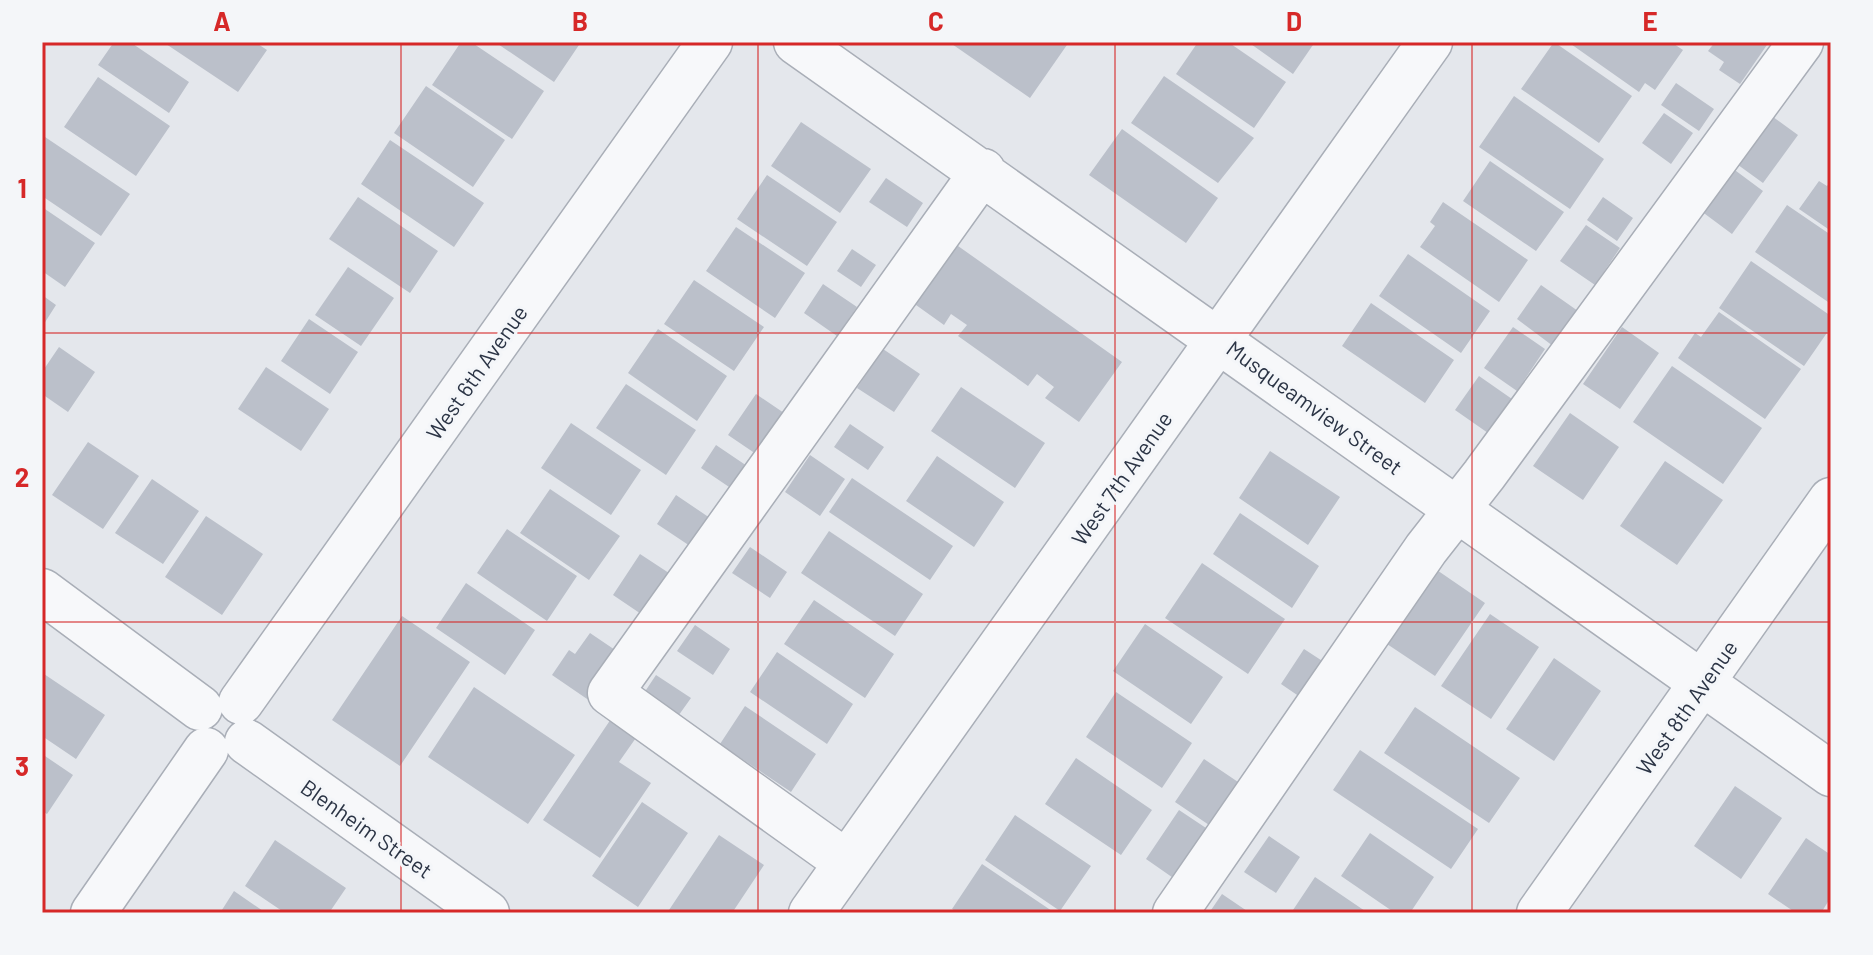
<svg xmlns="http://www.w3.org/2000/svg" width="1873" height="955" viewBox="0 0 1873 955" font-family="Barlow,sans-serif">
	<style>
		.building { fill: #bbc0ca }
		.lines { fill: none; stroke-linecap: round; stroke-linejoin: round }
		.minor-casing { stroke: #a9aeb7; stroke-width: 47 }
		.minor { stroke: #f7f8fa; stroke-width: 44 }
		.grid { fill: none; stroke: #d62828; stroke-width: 2; stroke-opacity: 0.55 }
		.labels { text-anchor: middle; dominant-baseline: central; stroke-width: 6; stroke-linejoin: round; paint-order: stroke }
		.street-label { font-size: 22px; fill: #2b3445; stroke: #f4f6f9 }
		.neatline { fill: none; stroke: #d62828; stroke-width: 3 }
		.grid-label { font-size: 26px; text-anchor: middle; font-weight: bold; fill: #d62828 }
	</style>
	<rect width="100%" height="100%" fill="#e4e7ec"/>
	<!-- building -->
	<path class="building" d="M114,42H130L189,82L169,113L98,65Z
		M163,42H255L267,50L238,92Z
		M461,42H471L544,91L512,139L432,85Z
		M495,42H581L554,82Z
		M949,42H1069L1030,98Z
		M1198,42H1228L1286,82L1254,128L1176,74Z
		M1248,42H1315L1293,74Z
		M1554,42L1632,96L1599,143L1521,89Z
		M1568,42H1671L1683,50L1655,90L1645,83L1639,92Z
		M1715,42H1769L1740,84L1719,70L1724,62L1708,51Z
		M1164,76L1254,138L1218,183L1131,123Z
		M98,77L170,126L136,176L64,127Z
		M1676,83L1714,109L1699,131L1661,105Z
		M426,86L505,140L473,187L394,133Z
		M1514,96L1604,159L1570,209L1479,147Z
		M1664,113L1693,133L1671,164L1642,143Z
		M1769,114L1798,135L1763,183L1734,162Z
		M801,122L871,169L840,213L771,166Z
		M1122,129L1218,198L1186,243L1089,175Z
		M45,137L130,194L101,236L42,196V142Z
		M390,140L484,203L454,247L361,184Z
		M1490,161L1564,212L1536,251L1463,201Z
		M1728,165L1763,191L1732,234L1697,208Z
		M767,175L837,222L807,266L737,219Z
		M886,178L923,203L907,227L869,202Z
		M1819,181L1827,186L1831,181V231L1799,209Z
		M358,197L438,251L410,293L329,239Z
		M1603,197L1633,218L1617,241L1587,220Z
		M1443,202L1528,260L1499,302L1420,247L1435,226L1430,222Z
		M1787,205L1831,235V304L1755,252Z
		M42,207L95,243L65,287L42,271Z
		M1586,225L1620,248L1595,285L1560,261Z
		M736,227L805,273L775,318L706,271Z
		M951,241L1122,362L1079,422L1045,398L1054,387L1037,374L1028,386L958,336L967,325L951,314L944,325L909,300Z
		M852,249L876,265L861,287L837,271Z
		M1408,254L1490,311L1461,353L1379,296Z
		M1751,261L1831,316V327L1804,366L1719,308Z
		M348,267L394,298L361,346L315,315Z
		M694,280L764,327L734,371L664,324Z
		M823,284L857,307L837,336L804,313Z
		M1541,285L1578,311L1553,346L1517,319Z
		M42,295L56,305L42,327Z
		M1371,303L1454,360L1425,403L1342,346Z
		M1719,312L1801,369L1765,419L1678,358L1695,333L1701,337Z
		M309,319L358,352L330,394L281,361Z
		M1513,327L1545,349L1517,391L1484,368Z
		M1622,327L1659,353L1620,409L1583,384Z
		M658,329L727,376L697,421L628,373Z
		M59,347L95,372L68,412L42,394V372Z
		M883,349L920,374L894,412L857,388Z
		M1672,366L1762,428L1723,484L1633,422Z
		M266,367L329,409L301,451L238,409Z
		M1479,376L1512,399L1488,433L1455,410Z
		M626,384L696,430L666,475L596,428Z
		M961,387L1045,443L1015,488L931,431Z
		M756,394L784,413L756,454L728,435Z
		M1570,413L1619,447L1583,500L1533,466Z
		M571,423L641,470L611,515L541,468Z
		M850,424L884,447L868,470L834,447Z
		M88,442L139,476L103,529L52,495Z
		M716,445L750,468L735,491L701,468Z
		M1270,451L1340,497L1308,545L1239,498Z
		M810,455L845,479L820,516L785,492Z
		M937,456L1004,502L974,547L906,501Z
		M1665,461L1723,500L1677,565L1620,526Z
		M852,478L953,546L930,580L829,512Z
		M152,479L199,511L163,564L115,533Z
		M550,489L620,536L589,580L520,533Z
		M676,495L710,518L690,546L657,524Z
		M1240,513L1319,566L1292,608L1213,554Z
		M206,516L263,554L222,615L165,577Z
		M507,529L577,576L547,621L477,573Z
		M829,531L923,594L895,636L801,573Z
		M750,547L787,572L770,598L732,573Z
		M640,554L675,577L647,618L613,595Z
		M1202,563L1285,619L1248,674L1165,618Z
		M1431,566L1485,603L1435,676L1381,640Z
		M466,583L535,630L505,675L436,628Z
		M814,600L894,654L865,698L784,644Z
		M1490,614L1539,647L1491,719L1441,686Z
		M402,616L470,662L400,766L332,720Z
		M1145,624L1223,677L1191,724L1113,671Z
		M695,625L730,649L713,675L677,651Z
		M590,633L621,654L590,701L552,675L569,650L575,654Z
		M1304,649L1327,664L1303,699L1281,684Z
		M777,652L853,704L827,744L750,692Z
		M1554,658L1601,691L1554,761L1506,729Z
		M44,674L105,715L76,759L42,736Z
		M656,675L691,698L676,719L642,696Z
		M474,687L575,755L528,824L428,757Z
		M1116,692L1192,743L1162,788L1086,737Z
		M745,706L816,754L791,792L720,744Z
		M619,707L645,725L619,762L651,783L600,858L543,820Z
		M1415,707L1520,778L1489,823L1384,753Z
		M1360,750L1478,829L1451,869L1333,790Z
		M42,754L73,775L47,814L42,811Z
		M1076,758L1152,810L1121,855L1045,804Z
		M1204,759L1244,786L1215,829L1175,802Z
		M1735,786L1782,818L1741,879L1694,846Z
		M642,802L688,833L638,907L592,876Z
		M1179,810L1212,832L1179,882L1146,859Z
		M1015,815L1091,866L1060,911L985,860Z
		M1370,833L1434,877L1410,913H1395L1341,876Z
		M719,835L764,865L732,913H667Z
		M1269,836L1300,857L1276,893L1244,872Z
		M1806,838L1831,855V897L1821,913H1796L1768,894Z
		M275,840L346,888L329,913H285L245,886Z
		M982,864L1055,913H958L952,909Z
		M1315,877L1368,913H1291Z
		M234,891L266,913H220Z
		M1222,894L1250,913H1209Z"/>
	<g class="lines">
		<!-- minor casing -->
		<g class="minor-casing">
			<path id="minor" d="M796,42L1831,774
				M42,591L200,708
				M241,702L710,42
				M247,742L487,913
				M846,862L610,693L983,171
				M93,913L206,750
				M811,913L1430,42
				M1175,913L1426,549L1484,475L1801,42
				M1539,913L1831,500"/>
		</g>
		<!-- minor -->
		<use href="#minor" class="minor"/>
	</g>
	<!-- grid -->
	<path class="grid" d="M401,42V913M758,42V913M1115,42V913M1472,42V913M42,333H1831M42,622H1831"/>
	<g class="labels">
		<!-- street labels -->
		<g class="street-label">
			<text transform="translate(476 372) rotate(-55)">West 6th Avenue</text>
			<text transform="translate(1315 407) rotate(36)">Musqueamview Street</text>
			<text transform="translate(1121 478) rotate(-55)">West 7th Avenue</text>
			<text transform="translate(1686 707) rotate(-55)">West 8th Avenue</text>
			<text transform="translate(367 828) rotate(35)">Blenheim Street</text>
		</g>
	</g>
	<!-- border -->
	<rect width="1873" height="955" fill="none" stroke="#f4f6f9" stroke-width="88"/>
	<rect x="44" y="44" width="1785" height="867" class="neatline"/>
	<g class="grid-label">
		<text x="222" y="31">A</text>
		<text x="580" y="31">B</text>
		<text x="936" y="31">C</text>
		<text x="1294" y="31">D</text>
		<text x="1650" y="31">E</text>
		<text x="22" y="198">1</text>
		<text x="22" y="487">2</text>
		<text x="22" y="776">3</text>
	</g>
</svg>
